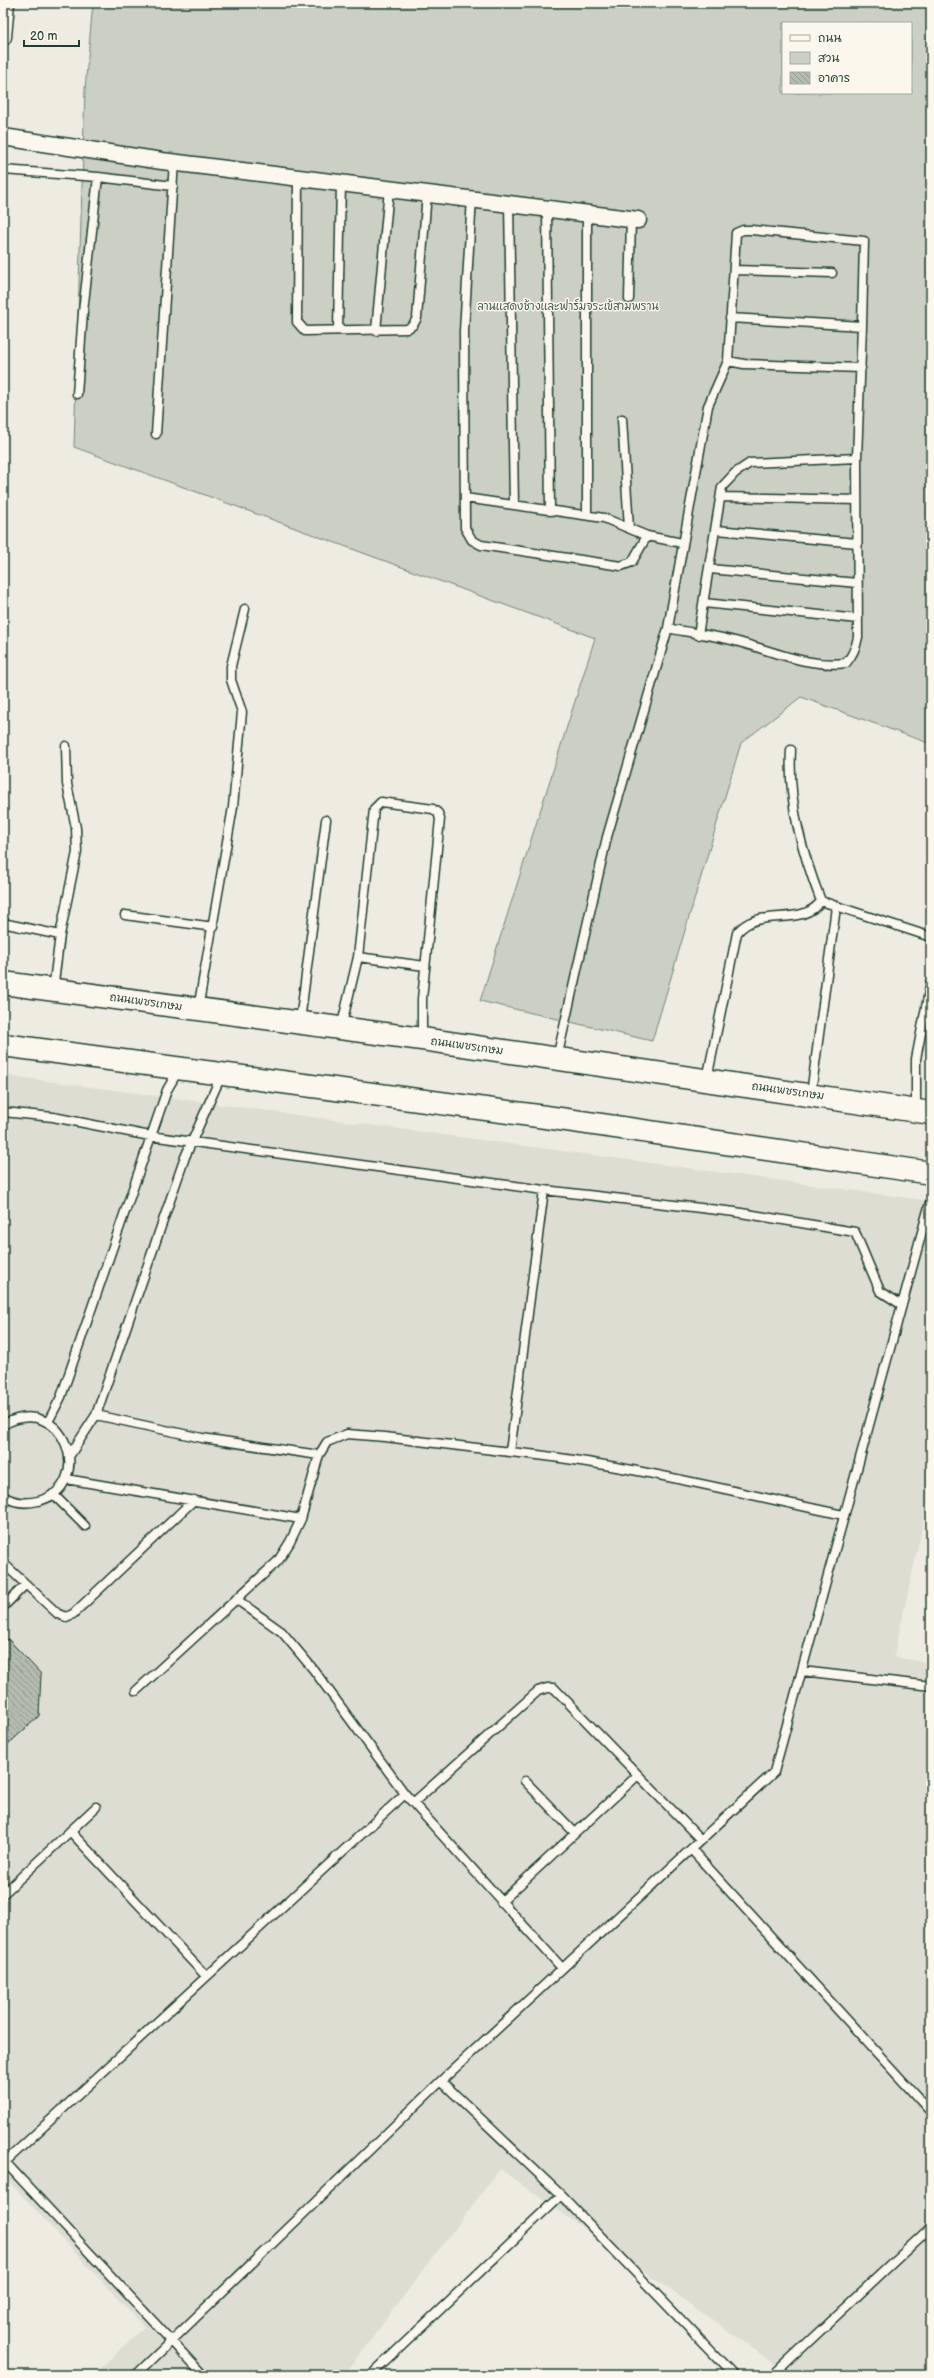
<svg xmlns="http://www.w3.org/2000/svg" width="934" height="2378" viewBox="0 0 934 2378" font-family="'Balsamiq Sans','Playpen Sans Thai',sans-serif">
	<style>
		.built { fill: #ddddd2 }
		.park { fill: #cbcfc4; stroke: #75867c; fill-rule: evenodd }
		.building { fill: url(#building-back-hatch); stroke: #1f3d34 }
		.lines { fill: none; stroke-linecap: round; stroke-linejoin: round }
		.lane-casing { stroke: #1f3d34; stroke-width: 11 }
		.street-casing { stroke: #1f3d34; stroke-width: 19 }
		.primary-casing { stroke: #1f3d34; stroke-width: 25 }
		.lane { stroke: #fbf7ec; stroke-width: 8 }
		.street { stroke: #fbf7ec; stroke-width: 16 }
		.primary { stroke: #fbf7ec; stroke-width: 22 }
		.labels { text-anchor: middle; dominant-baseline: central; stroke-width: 3; stroke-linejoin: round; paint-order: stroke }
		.park-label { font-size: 11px; fill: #415a51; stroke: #fbf7ec }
		.street-label { font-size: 11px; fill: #1f3d34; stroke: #fbf7ec }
	</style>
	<defs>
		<pattern id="building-back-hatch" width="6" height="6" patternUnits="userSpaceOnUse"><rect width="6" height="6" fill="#b4bbb0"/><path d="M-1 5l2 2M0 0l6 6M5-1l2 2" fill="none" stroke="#929990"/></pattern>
	</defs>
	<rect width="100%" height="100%" fill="#eeece1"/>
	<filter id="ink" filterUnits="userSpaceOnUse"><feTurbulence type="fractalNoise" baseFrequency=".025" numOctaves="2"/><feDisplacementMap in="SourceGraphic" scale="8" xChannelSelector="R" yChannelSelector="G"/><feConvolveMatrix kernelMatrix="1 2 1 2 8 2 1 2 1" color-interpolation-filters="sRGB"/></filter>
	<g filter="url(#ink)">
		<!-- built -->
		<path class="built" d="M3,1075L931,1201V1486L894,1657L931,1663V2375H790L500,2169L344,2375H93L144,2327L3,2175Z"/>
		<!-- park -->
		<path class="park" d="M93,3H931V744L801,697L741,743L652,1041L480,1001L595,638L74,447L85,89ZM783,23H911V93H783Z"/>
		<!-- building -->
		<path class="building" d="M8,1639L41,1674L39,1716L3,1749V1643Z"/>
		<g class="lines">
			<!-- lane casing -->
			<g class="lane-casing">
				<path id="lane" d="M3,170L98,177L83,312L77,394
					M98,177L173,186
					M298,177L297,322L305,331L407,329L413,325L417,318L427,193
					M472,198L464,331L465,528L472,540L481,545L621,566L632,562L647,536L682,543
					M509,203L514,505
					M547,208L550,511
					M734,270L832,273
					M629,299L631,219
					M338,330L341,183
					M376,331L389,189
					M861,368L744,364L728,361L736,233L743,230H752L864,241L862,326
					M622,419L629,528
					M156,434L174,162
					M722,497L857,500
					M465,498L604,518L647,536
					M587,515V213
					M717,530L857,543
					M710,569L857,583
					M704,603L858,619
					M668,628C690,633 713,635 735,641C771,650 807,668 846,663C853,655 856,648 858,637L857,458L862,326L730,318
					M698,635L722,487L735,473L750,463L857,458
					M791,750C788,803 802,852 821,901L931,937
					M125,915L214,927
					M7,924L60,935
					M358,957L425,966
					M53,990L60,935L77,852L76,828L67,784L66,746
					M198,1009L233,807L242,712L231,680V666L245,609
					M300,1021L326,820
					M341,1028L358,957L374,809L381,802L433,809L438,813L440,819L422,999V1038
					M557,1058L607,837L668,628L708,406L728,361
					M707,1079L737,933C758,905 801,929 821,901
					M811,1094L836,907
					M916,1110V1059L931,981
					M3,1112L53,1117L150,1136L544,1190L735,1212L855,1232L880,1291L902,1305
					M96,1415L202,1438L319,1455
					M48,1422L61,1397L167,1090L178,1071
					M3,1425C65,1390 97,1487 38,1501C26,1504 14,1503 3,1496
					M510,1452C623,1463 734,1492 844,1515
					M70,1455L96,1415L185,1157L221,1076
					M66,1479L301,1519
					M53,1494L85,1526
					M3,1563L58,1614L66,1617L73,1614L194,1500
					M236,1599L282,1632L313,1669L405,1794L562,1968
					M3,1607L25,1585
					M802,1671L931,1686
					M136,1691L278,1561L290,1542L301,1519L319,1455L327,1442L347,1434L385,1437L510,1452L544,1190
					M525,1781L575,1833
					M413,1803L538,1691L547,1688H554L701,1840
					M70,1831L206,1976
					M691,1849L931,2112
					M3,1894L96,1807
					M501,1902L638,1775
					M441,2081L561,2195L734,2375
					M136,2375L441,2081L774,1772L931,1199
					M203,2375L5,2162L405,1794
					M371,2375L561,2195
					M773,2375L931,2227"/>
			</g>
			<!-- street casing -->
			<g class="street-casing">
				<path id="street" d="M3,37L6,3
					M3,137L162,161L638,220"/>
			</g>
			<!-- primary casing -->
			<g class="primary-casing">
				<path id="primary" d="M3,983L422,1039L931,1113
					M3,1045L553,1118L931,1173"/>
			</g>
			<!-- lane -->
			<use href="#lane" class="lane"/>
			<!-- street -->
			<use href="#street" class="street"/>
			<!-- primary -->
			<use href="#primary" class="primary"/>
		</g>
	</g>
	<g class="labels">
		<!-- park labels -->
		<g class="park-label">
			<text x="568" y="306">ลานแสดงช้างและฟาร์มจระเข้สามพราน</text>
		</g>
		<!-- street labels -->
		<g class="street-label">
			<text transform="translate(146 1002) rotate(8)">ถนนเพชรเกษม</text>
			<text transform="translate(467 1046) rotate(8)">ถนนเพชรเกษม</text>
			<text transform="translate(788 1091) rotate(8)">ถนนเพชรเกษม</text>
		</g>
	</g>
	<!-- margin -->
	<rect width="934" height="2378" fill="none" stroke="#fbf7ec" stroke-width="16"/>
	<rect x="8" y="8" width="918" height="2362" fill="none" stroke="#1f3d34" stroke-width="1.5" filter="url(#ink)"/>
	<!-- legend -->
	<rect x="782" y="22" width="130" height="72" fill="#fbf7ec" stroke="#a3ada2"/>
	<rect x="790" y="35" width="20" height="6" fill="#fbf7ec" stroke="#a3ada2"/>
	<text x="818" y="42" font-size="12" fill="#1f3d34">ถนน</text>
	<rect x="790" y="52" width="20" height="12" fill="#cbcfc4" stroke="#a3ada2"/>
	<text x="818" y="62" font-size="12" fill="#1f3d34">สวน</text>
	<rect x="790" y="72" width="20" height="12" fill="url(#building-back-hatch)" stroke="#a3ada2"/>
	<text x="818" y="82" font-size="12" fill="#1f3d34">อาคาร</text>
	<!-- scale -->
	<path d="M24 40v6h55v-6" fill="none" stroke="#1f3d34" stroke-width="2"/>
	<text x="30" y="40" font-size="12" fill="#1f3d34" stroke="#fbf7ec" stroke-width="3" paint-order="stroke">20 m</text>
</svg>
